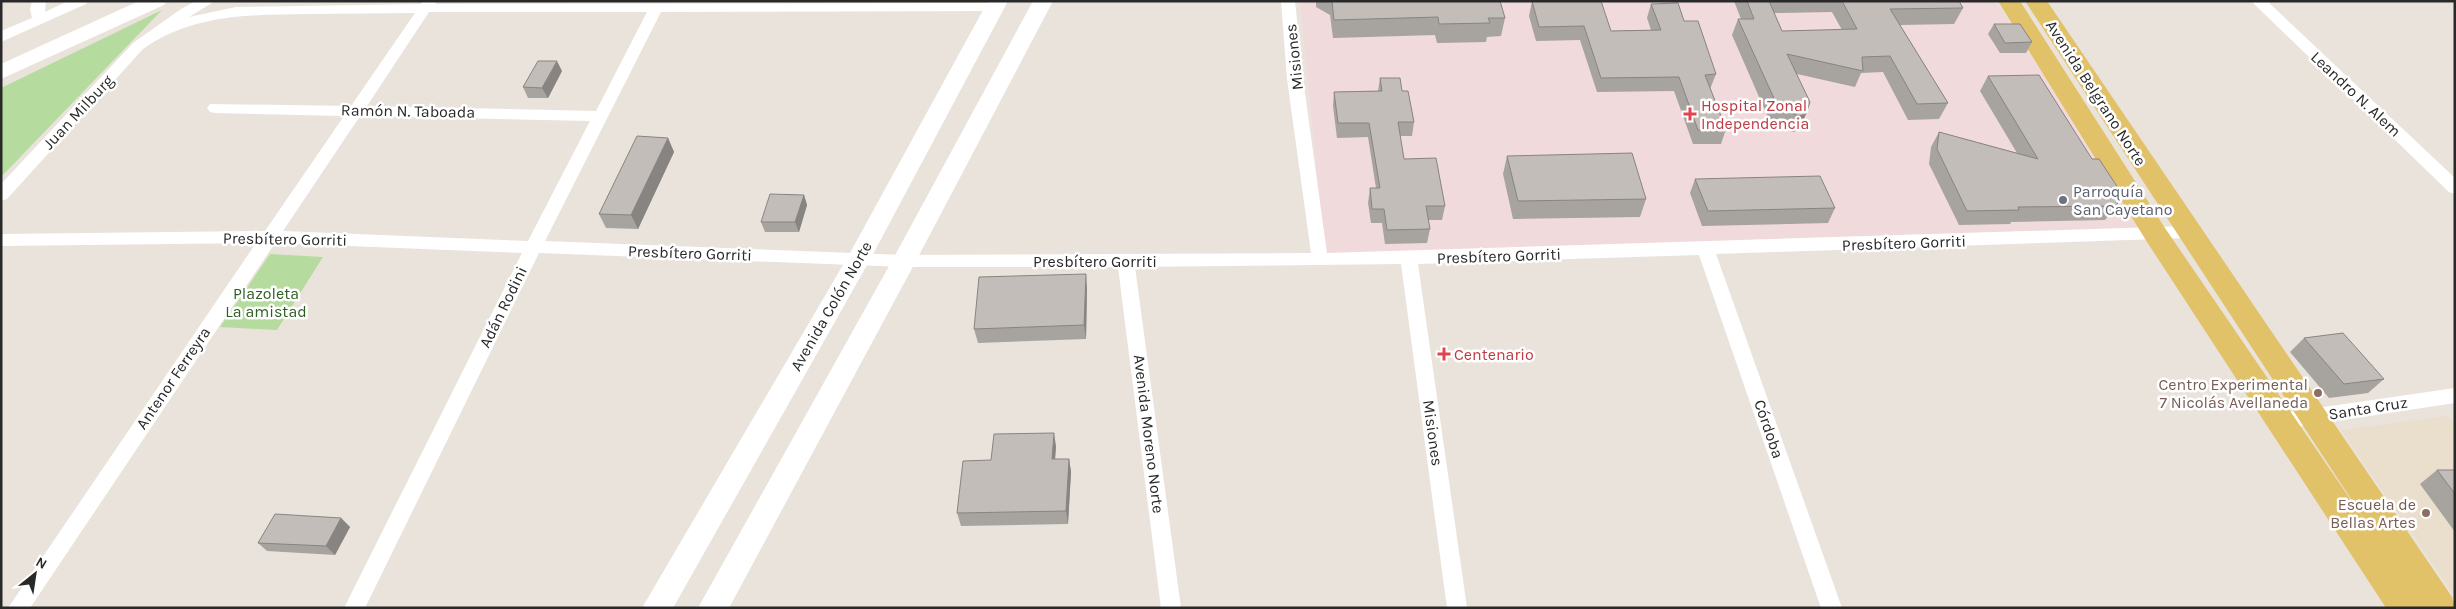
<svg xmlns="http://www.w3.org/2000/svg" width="2456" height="609" viewBox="0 0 2456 609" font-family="Karla,sans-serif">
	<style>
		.education { fill: #eadfcd }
		.medical { fill: #f0dadc }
		.green { fill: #b5db9e }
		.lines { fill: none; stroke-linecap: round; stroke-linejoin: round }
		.street { fill: #fff; fill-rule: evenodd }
		.secondary { fill: #fff; fill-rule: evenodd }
		.primary { fill: #e2c269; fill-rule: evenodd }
		.wall { fill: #a7a39e; fill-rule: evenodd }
		.shaded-wall { fill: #888481 }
		.building { fill: #c2bdb8; stroke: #888481 }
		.health-dot { fill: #e0444e; stroke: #fff; stroke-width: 2 }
		.worship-dot { fill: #6b7280; stroke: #fff; stroke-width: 2 }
		.education-dot { fill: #8d6e63; stroke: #fff; stroke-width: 2 }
		.labels { text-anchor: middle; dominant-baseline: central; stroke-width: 5; stroke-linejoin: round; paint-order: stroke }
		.street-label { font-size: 16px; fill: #292929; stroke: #fff }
		.health-label { font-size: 16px; fill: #be3a42; stroke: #fff; text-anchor: start }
		.worship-label { font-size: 16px; fill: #5b616d; stroke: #fff; text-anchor: start }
		.park-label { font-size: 16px; fill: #2f5e21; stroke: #fff }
		.education-label { font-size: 16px; fill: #785e54; stroke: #fff; text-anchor: end }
	</style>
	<rect width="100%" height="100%" fill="#eae3dc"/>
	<!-- education -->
	<path class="education" d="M2447,416L2455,423V597L2341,430Z"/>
	<!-- medical -->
	<path class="medical" d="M1300,1H1995L2142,227L1325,254Z"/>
	<!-- green -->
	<path class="green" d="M162,10L1,177V88Z
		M270,254L323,257L277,330L220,327Z"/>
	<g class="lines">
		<!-- street -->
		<path class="street" d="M32,1H46L45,12L68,1H88L86,4L1,42V31L32,18L30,9Z
			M196,1H215L189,17L236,7L421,4L423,1H437L435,4L995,3L1002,7L995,11L661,12L545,241L904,255L1311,253L1287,79L1281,1H1295L1303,79L1327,253L2188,226L2194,228L2196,232L2194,236L2188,238L1716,254L1842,608H1821L1699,255L1418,264L1467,608H1447L1401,264L1135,267L1181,608H1161L1118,267H904L539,253L365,608H344L522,253L275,243L30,608H8L256,243L1,246V234L265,231L344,116L215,113L210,112L207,108L210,104L351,106L415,13C379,13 344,14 308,14C249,15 193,14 143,49L7,199L1,201V184L133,43L181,9ZM429,12H647L596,111L367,106ZM360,116L590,121L528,241L283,231Z
			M2251,1H2267L2455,178V194L2449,192Z
			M2455,388V403L2282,429L2275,426L2273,421L2275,416L2282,413Z"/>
		<!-- secondary -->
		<path class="secondary" d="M139,1H167L164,5L1,79V64Z
			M988,1H1008L871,258L673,608H642L850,253Z
			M1033,1H1053L916,261L729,608H698L893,259Z"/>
		<!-- primary -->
		<path class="primary" d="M1998,1H2020L2165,228L2368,525L2025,1H2047L2452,597L2455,608H2386L2147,242Z"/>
	</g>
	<!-- wall -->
	<path class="wall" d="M1316,1H1500L1505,18L1501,36L1487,37L1486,42L1437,43L1435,35L1333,38L1330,15L1316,7Z
		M1532,1L1611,31L1651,30L1647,18L1651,4L1684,21L1716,74L1710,89L1726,129L1721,144H1693L1674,91L1597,92L1580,40L1536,41L1529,16Z
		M1734,1H1959L1963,8L1954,24L1900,25L1948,103L1939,119L1908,120L1883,72L1861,73L1855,87L1797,74L1806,114L1799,130L1792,132L1784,129L1774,122H1770L1732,35L1738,19H1741ZM1832,12L1842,30L1782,31L1774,13Z
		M1994,24L2032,42L2026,53H2000L1988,34Z
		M562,71L548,98H528L523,87Z
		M1988,76L2116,206L2105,220L2011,222L2010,224L1959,225L1929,164L1931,147L1939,132L2017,153L1980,91Z
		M1380,78L1402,91L1414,122L1412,136H1400L1404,159L1445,206L1442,220H1428L1430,229L1427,243L1385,244L1382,223H1371L1368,203L1370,188H1376L1368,137L1337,138L1333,106L1334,92L1378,91Z
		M668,138L674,152L638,229L606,228L599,214Z
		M1507,156L1646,199L1640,217L1513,219L1503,174Z
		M1695,179L1835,208L1828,223L1702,226L1690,193Z
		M804,195L807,205L799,232H765L761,222Z
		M1087,288L1086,339L978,343L974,329Z
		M2304,338L2384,379L2368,393L2329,398L2290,352Z
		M1056,446L1055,459H1069L1071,472L1068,524L961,526L957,513Z
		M2437,470H2455V532L2420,484Z
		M341,518L350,527L335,555L267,551L258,543Z"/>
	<!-- shaded-wall -->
	<path class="shaded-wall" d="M557,61L562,71L548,98L542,88Z
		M1806,114L1799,130L1792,132L1799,116Z
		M668,138L674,152L638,229L631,215Z
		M804,195L807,205L799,232L795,222Z
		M1086,274L1087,288L1086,339L1084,325Z
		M1054,433L1056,446L1054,473L1052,459Z
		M1069,459L1071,472L1068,524L1066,511Z
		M341,518L350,527L335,555L326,546Z"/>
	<!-- building -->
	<path class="building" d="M1332,1H1500L1505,18H1488L1490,23L1439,24L1438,17L1334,20Z
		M1532,1H1601L1611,31L1661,30L1651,4L1678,3L1684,21H1698L1716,74L1705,75L1726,129L1698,130L1679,77L1601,78L1584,26L1539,27Z
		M1747,1H1769L1782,31L1857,29L1842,1H1959L1963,8L1890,9L1948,103L1917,104L1890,56L1862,57L1863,71L1787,54L1810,102L1806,114L1799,116L1791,113L1781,105H1777L1738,19H1754Z
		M1994,24H2020L2032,42L2005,43Z
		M538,61H557L542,88L523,87Z
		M2039,75L2092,159H2099L2122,194L2116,206L2018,207L2019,210L1967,211L1937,149L1939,132L2038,159L1988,76Z
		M1380,78H1400L1402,91H1408L1414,122H1398L1404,159L1436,158L1445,206H1426L1430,229L1387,230L1384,209H1372L1370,188H1380L1369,123H1338L1334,92L1382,91Z
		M637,136L668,138L631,215L599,214Z
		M1632,153L1646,199L1518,201L1507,156Z
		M1820,176L1835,208L1708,211L1695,179Z
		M770,194L804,195L795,222H761Z
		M1086,274L1084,325L974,329L979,277Z
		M2343,333L2384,379L2344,384L2304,338Z
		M1054,433L1052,459H1069L1066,511L957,513L963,461L991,460L994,434Z
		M2437,470H2455V494Z
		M275,514L341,518L326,546L258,543Z"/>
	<!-- markers -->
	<g class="health-dot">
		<path d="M1687.5 106.5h5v5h5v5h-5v5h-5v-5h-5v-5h5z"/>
		<path d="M1441.5 346.5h5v5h5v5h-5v5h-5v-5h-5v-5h5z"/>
	</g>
	<circle class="worship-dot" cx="2063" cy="200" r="5"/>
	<g class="education-dot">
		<circle cx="2318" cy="393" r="5"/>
		<circle cx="2426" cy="513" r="5"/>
	</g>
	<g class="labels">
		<!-- street labels -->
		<g class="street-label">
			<text transform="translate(1294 57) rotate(-96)">Misiones</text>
			<text transform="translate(2096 93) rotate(57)">Avenida Belgrano Norte</text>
			<text transform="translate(2356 94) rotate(43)">Leandro N. Alem</text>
			<text transform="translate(408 111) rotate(1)">Ramón N. Taboada</text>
			<text transform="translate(78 112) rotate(-47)">Juan Milburg</text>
			<text transform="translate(285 239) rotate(1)">Presbítero Gorriti</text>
			<text transform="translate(1904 243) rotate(-2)">Presbítero Gorriti</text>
			<text transform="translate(690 253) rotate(2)">Presbítero Gorriti</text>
			<text transform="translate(1499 256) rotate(-2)">Presbítero Gorriti</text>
			<text x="1095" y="261">Presbítero Gorriti</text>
			<text transform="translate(831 306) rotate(-60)">Avenida Colón Norte</text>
			<text transform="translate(503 307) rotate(-64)">Adán Rodini</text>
			<text transform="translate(173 378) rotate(-56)">Antenor Ferreyra</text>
			<text transform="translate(2368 408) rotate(-9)">Santa Cruz</text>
			<text transform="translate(1769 429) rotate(71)">Córdoba</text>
			<text transform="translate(1433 433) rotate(82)">Misiones</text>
			<text transform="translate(1149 434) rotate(83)">Avenida Moreno Norte</text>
		</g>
		<!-- health labels -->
		<g class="health-label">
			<text x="1701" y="105">Hospital Zonal<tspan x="1701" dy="18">Independencia</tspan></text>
			<text x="1454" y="354">Centenario</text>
		</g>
		<!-- worship labels -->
		<g class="worship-label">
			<text x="2073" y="191">Parroquía<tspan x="2073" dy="18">San Cayetano</tspan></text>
		</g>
		<!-- park labels -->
		<g class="park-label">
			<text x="266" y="293">Plazoleta<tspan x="266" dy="18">La amistad</tspan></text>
		</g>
		<!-- education labels -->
		<g class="education-label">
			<text x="2308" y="384">Centro Experimental<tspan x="2308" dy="18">7 Nicolás Avellaneda</tspan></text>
			<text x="2416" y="504">Escuela de<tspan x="2416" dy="18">Bellas Artes</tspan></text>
		</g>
	</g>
	<!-- border -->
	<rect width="2456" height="609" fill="none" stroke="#292929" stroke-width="5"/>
	<!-- north arrow -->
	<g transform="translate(35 574) rotate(30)" stroke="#ffffff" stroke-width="4" paint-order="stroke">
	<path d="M0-4L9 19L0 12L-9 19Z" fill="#292929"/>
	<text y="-8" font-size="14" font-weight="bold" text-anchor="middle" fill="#292929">N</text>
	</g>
</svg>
